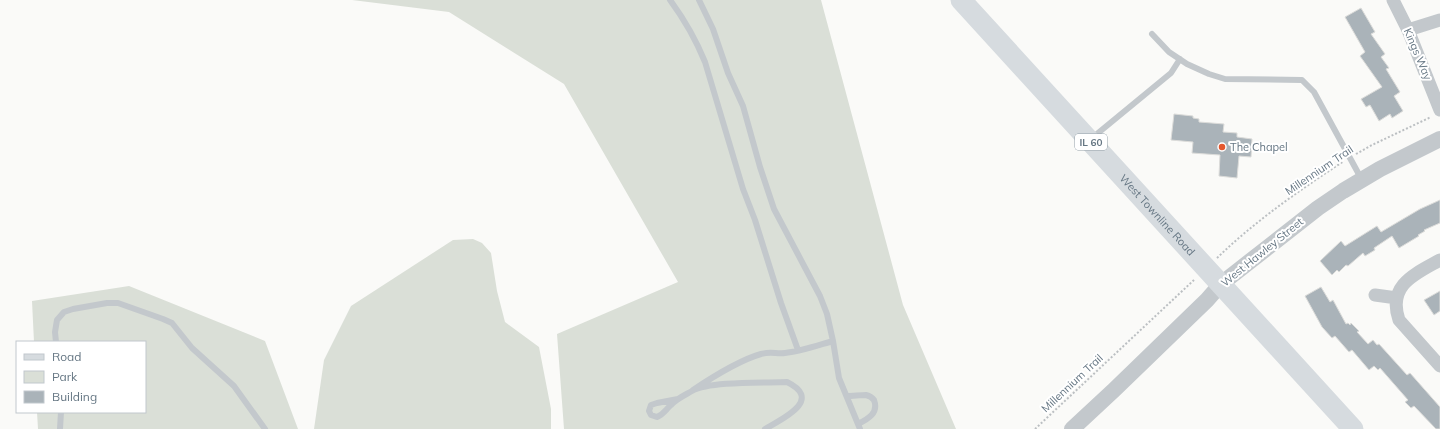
<svg xmlns="http://www.w3.org/2000/svg" width="1440" height="429" viewBox="0 0 1440 429" font-family="Mulish,sans-serif">
	<style>
		.green { fill: #dadfd7 }
		.building { fill: #aab3b9; stroke: #dcdcda }
		.lines { fill: none; stroke-linecap: round; stroke-linejoin: round }
		.path { stroke: #bbbfc2; stroke-width: 2; stroke-dasharray: 2 2; stroke-linecap: butt }
		.service { stroke: #c3c8cc; stroke-width: 6 }
		.minor { stroke: #c3c8cc; stroke-width: 13 }
		.tertiary { stroke: #c3c8cc; stroke-width: 16 }
		.primary { stroke: #d6dbdf; stroke-width: 21 }
		.poi-dot { fill: #e4572e; stroke: #fff; stroke-width: 1.5 }
		.labels { text-anchor: middle; dominant-baseline: central; stroke-width: 4; stroke-linejoin: round; paint-order: stroke }
		.shield { fill: #fff; stroke: #939fa8; stroke-width: 1 }
		.shield-label { font-size: 10px; font-weight: bold; fill: #657683 }
		.street-label { font-size: 11px; fill: #657683; stroke: #fff }
		.poi-label { font-size: 11px; fill: #657683; stroke: #fff; text-anchor: start }
	</style>
	<rect width="100%" height="100%" fill="#fafaf8"/>
	<!-- green -->
	<path class="green" d="M352,0H821L903,305L956,429H564L557,334L678,282L564,84L449,12Z
		M473,239L482,243L491,253L497,291L505,322L539,347L551,409V429H314L324,360L351,306L453,240Z
		M129,286L265,341L298,429H38L37,412H145V342H34L32,301Z"/>
	<!-- building -->
	<path class="building" d="M1361,8L1375,32L1371,34L1385,54L1381,57L1389,68L1386,69L1400,92L1394,96L1403,111L1392,118L1390,114L1379,121L1370,105L1366,107L1361,99L1382,87L1360,56L1365,52L1345,17Z
		M1174,114L1193,116V118L1199,119V122L1224,124L1223,132L1237,133V137L1252,139L1251,157L1239,156L1237,178L1219,176L1220,155L1192,153L1193,142L1171,140Z
		M1440,200V223L1424,230L1425,231L1418,235L1419,236L1399,248L1392,236L1374,248L1375,250L1365,256L1363,253L1348,266L1346,265L1339,272L1337,270L1332,275L1320,261L1341,241L1345,246L1377,226L1381,232L1420,209Z
		M1321,287L1330,302L1333,300L1346,324L1348,323L1350,325L1351,323L1359,331L1357,332L1368,344L1373,340L1377,345L1379,344L1407,375L1410,373L1440,407V429H1436L1414,406L1411,408L1405,402L1408,400L1380,368L1378,370L1374,366L1369,370L1352,350L1349,352L1335,336L1332,338L1322,327L1305,296Z
		M1440,291V311L1434,315L1424,300Z"/>
	<g class="lines">
		<!-- path -->
		<path class="path" d="M1356,154L1372,145L1431,117
			M1217,258C1255,221 1300,190 1344,161
			M1035,429L1195,279"/>
		<!-- service -->
		<path class="service" d="M670,0C684,19 696,40 705,62L743,189L755,220L781,303L798,350
			M1152,34L1169,52L1187,64L1209,74L1225,79L1302,80L1314,92L1362,180
			M1092,138L1171,73L1180,59
			M833,341L839,378L860,429
			M56,342L55,332L57,320L64,312L73,309L107,303H118L163,319L172,323L192,348L234,386L265,429
			M693,390C711,378 740,360 761,354C771,351 776,354 785,353C799,352 819,345 833,341L827,314L820,296L774,209L760,167L743,106L728,73L713,29L699,0
			M847,396C853,396 860,395 866,395C870,396 872,397 874,400C879,413 868,419 858,424
			M678,399L657,403L651,405L649,411L651,415L657,417C664,414 666,409 671,405C676,399 685,395 692,391C710,381 765,383 787,382C824,400 782,419 765,429
			M60,429L61,412"/>
		<!-- minor -->
		<path class="minor" d="M1393,0L1408,30L1440,110
			M1408,30L1440,20
			M1440,260C1415,274 1387,285 1399,320L1440,366
			M1375,295L1397,298"/>
		<!-- tertiary -->
		<path class="tertiary" d="M1072,429L1114,390L1207,300L1221,284L1318,208L1343,191L1380,169L1440,139"/>
		<!-- primary -->
		<path class="primary" id="s1" d="M961,0L1353,429"/>
	</g>
	<!-- markers -->
	<circle class="poi-dot" cx="1222" cy="147" r="4"/>
	<g class="labels">
		<!-- shield labels -->
		<rect class="shield" x="1075" y="134" width="32" height="16" rx="3"/>
		<g class="shield-label">
			<text x="1091" y="142">IL 60</text>
		</g>
		<!-- street labels -->
		<g class="street-label">
			<text transform="translate(1418 54) rotate(67)">Kings Way</text>
			<text transform="translate(1319 170) rotate(-34)">Millennium Trail</text>
			<text stroke="none"><textPath href="#s1" startOffset="291">West Townline Road</textPath></text>
			<text transform="translate(1262 252) rotate(-39)">West Hawley Street</text>
			<text transform="translate(1072 383) rotate(-43)">Millennium Trail</text>
		</g>
		<!-- poi labels -->
		<g class="poi-label">
			<text x="1230" y="147">The Chapel</text>
		</g>
	</g>
	<!-- legend -->
	<rect x="16" y="341" width="130" height="72" fill="#ffffff" stroke="#c1c8cd"/>
	<rect x="24" y="354" width="20" height="6" fill="#d6dbdf" stroke="#c1c8cd"/>
	<text x="52" y="361" font-size="12" fill="#657683">Road</text>
	<rect x="24" y="371" width="20" height="12" fill="#dadfd7" stroke="#c1c8cd"/>
	<text x="52" y="381" font-size="12" fill="#657683">Park</text>
	<rect x="24" y="391" width="20" height="12" fill="#aab3b9" stroke="#c1c8cd"/>
	<text x="52" y="401" font-size="12" fill="#657683">Building</text>
</svg>
